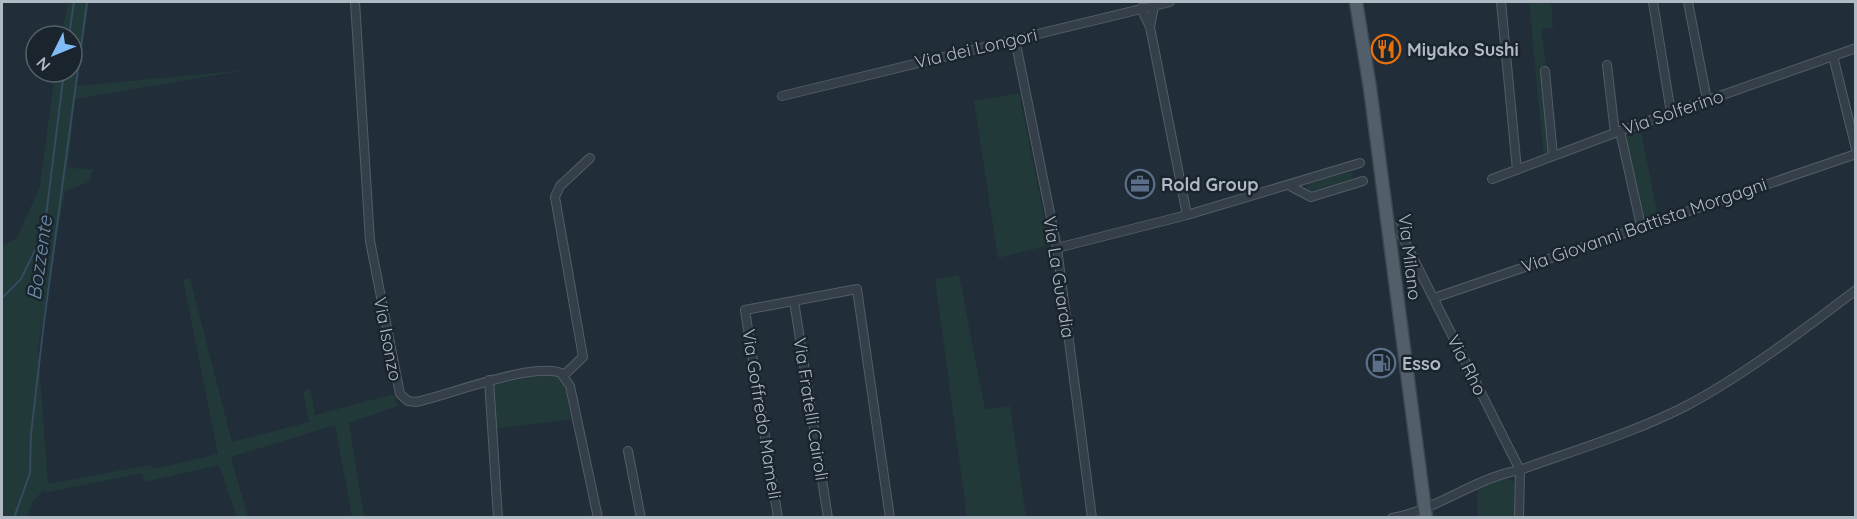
<svg xmlns="http://www.w3.org/2000/svg" width="1857" height="519" viewBox="0 0 1857 519" font-family="Quicksand,sans-serif">
	<style>
		.green { fill: #223939 }
		.lines { fill: none; stroke-linecap: round; stroke-linejoin: round }
		.stream { stroke: #344b60; stroke-width: 2 }
		.street-casing { stroke: #525d66; stroke-width: 10 }
		.primary-casing { stroke: #3e4852; stroke-width: 15 }
		.street { stroke: #343f49; stroke-width: 8 }
		.primary { stroke: #525e69; stroke-width: 12 }
		.labels { text-anchor: middle; dominant-baseline: central; stroke-width: 5; stroke-linejoin: round; paint-order: stroke }
		.street-label { font-size: 18px; fill: #afbac5; stroke: #1a242d }
		.poi-label { font-size: 18px; font-weight: bold; fill: #afbac5; stroke: #1a242d; text-anchor: start }
		.water-label { font-size: 20px; font-style: italic; fill: #6f8eaa; stroke: #1a242d }
	</style>
	<rect width="100%" height="100%" fill="#212d38"/>
	<!-- green -->
	<path class="green" d="M68,2H89L77,86L247,70L75,99L68,168L93,169L89,182L65,192L38,348L48,484L150,465L153,469L218,454L183,280L190,278L232,442L309,422L303,391L310,389L315,415L393,394L398,406L349,423L364,517H352L335,425L231,457L248,517H237L219,465L145,482L142,473L45,493L44,489L32,503L27,517H2V246L17,238L40,186L55,72H72V36H61Z
		M1529,2H1551L1553,28L1541,29L1546,65L1542,66L1550,154L1544,157Z
		M1019,93L1050,245L998,258L974,101Z
		M1641,132L1658,215L1643,220L1625,137Z
		M1350,172L1353,175L1352,179L1310,191L1307,188L1308,184Z
		M959,275L985,409L1010,406L1026,517H967L935,279Z
		M544,375L563,376L571,419L495,429L492,384Z
		M1505,477L1517,483L1515,517L1477,518L1478,489Z"/>
	<g class="lines">
		<!-- stream -->
		<path class="stream" d="M69,36L74,2
			M2,298L21,279L44,232L64,72
			M14,518L30,473L31,434L44,322L87,2"/>
		<!-- street casing -->
		<g class="street-casing">
			<path id="street" d="M355,2L370,241L400,394L408,401L416,402C449,395 532,362 561,373L570,386L598,518
				M1501,2L1517,170
				M1653,2L1671,113
				M1688,2L1707,100
				M1141,8L1150,27L1187,215
				M1150,27L1154,6
				M1015,39L1057,248L1092,518
				M1833,56L1856,149
				M1607,65L1615,133
				M1545,71L1553,156
				M782,96L1170,2
				M1620,131L1641,226
				M1492,179L1620,131L1856,48
				M1290,186L1311,197L1363,181
				M1388,223L1400,232L1520,470L1519,518
				M1057,248L1187,215L1360,163
				M1434,298L1856,154
				M794,301L828,518
				M564,375L583,357L555,197L560,186L590,158
				M489,380L498,518
				M628,451L641,518
				M778,518L745,310L857,289L890,518
				M1392,518C1438,510 1474,478 1520,470C1575,450 1633,433 1686,406C1741,377 1805,329 1856,290"/>
		</g>
		<!-- primary casing -->
		<g class="primary-casing">
			<path id="primary" d="M1356,2L1370,88L1426,518"/>
		</g>
		<!-- street -->
		<use href="#street" class="street"/>
		<!-- primary -->
		<use href="#primary" class="primary"/>
	</g>
	<!-- icons -->
	<defs>
		<g id="restaurant-ring" transform="scale(1.5)"><circle r="9.5" fill="#1a242d" stroke="#e8710a" stroke-width="1.5"/><path d="M-5-6h1v4h1v-4h1v4h1v-4h1v5L-1.5 .5V6h-2V.5L-5-1ZM5-6V6H3V1.5H1.5Q1.5-4 5-6Z" fill="#e8710a"/></g>
		<g id="office-ring" transform="scale(1.5)"><circle r="9.5" fill="#1a242d" stroke="#5c6f8a" stroke-width="1.5"/><path d="M-6-3h4V-5.5h4V-3h4V5H-6ZM-1-4.5V-3h2v-1.5ZM-6 0V1H6V0Z" fill="#5c6f8a"/></g>
		<g id="fuel-ring" transform="scale(1.5)"><circle r="9.5" fill="#1a242d" stroke="#5c6f8a" stroke-width="1.5"/><path d="M-5.5-6h7V0h2V4h1.3V-2.5L3-4.5l.8-.8L6-3V5H2.5V1h-1V6h-7ZM-4.2-4.7v3.2H.2V-4.7Z" fill="#5c6f8a"/></g>
	</defs>
	<g fill-rule="evenodd">
		<use href="#restaurant-ring" x="1386" y="49"/>
		<use href="#office-ring" x="1140" y="184"/>
		<use href="#fuel-ring" x="1381" y="363"/>
	</g>
	<g class="labels">
		<!-- street labels -->
		<g class="street-label">
			<text transform="translate(976 48) rotate(-13)">Via dei Longori</text>
			<text transform="translate(1673 112) rotate(-19)">Via Solferino</text>
			<text transform="translate(1644 225) rotate(-19)">Via Giovanni Battista Morgagni</text>
			<text transform="translate(1410 257) rotate(83)">Via Milano</text>
			<text transform="translate(1059 277) rotate(81)">Via La Guardia</text>
			<text transform="translate(388 339) rotate(79)">Via Isonzo</text>
			<text transform="translate(1467 365) rotate(63)">Via Rho</text>
			<text transform="translate(811 409) rotate(81)">Via Fratelli Cairoli</text>
			<text transform="translate(762 414) rotate(81)">Via Goffredo Mameli</text>
		</g>
		<!-- poi labels -->
		<g class="poi-label">
			<text x="1407" y="49">Miyako Sushi</text>
			<text x="1161" y="184">Rold Group</text>
			<text x="1402" y="363">Esso</text>
		</g>
		<!-- water labels -->
		<g class="water-label">
			<text transform="translate(39 258) rotate(-82)">Bozzente</text>
		</g>
	</g>
	<!-- border -->
	<rect width="1857" height="519" fill="none" stroke="#afbac5" stroke-width="6"/>
	<!-- north arrow -->
	<g transform="translate(54 54) rotate(227)"><circle r="28" fill="#1a242d" stroke="#56606a" stroke-width="1.5"/>
	<path d="M0-4.5L10 22L0 15L-10 22Z" fill="#81bbf8"/>
	<text y="-9" font-size="16" font-weight="bold" text-anchor="middle" fill="#afbac5">N</text>
	</g>
</svg>
